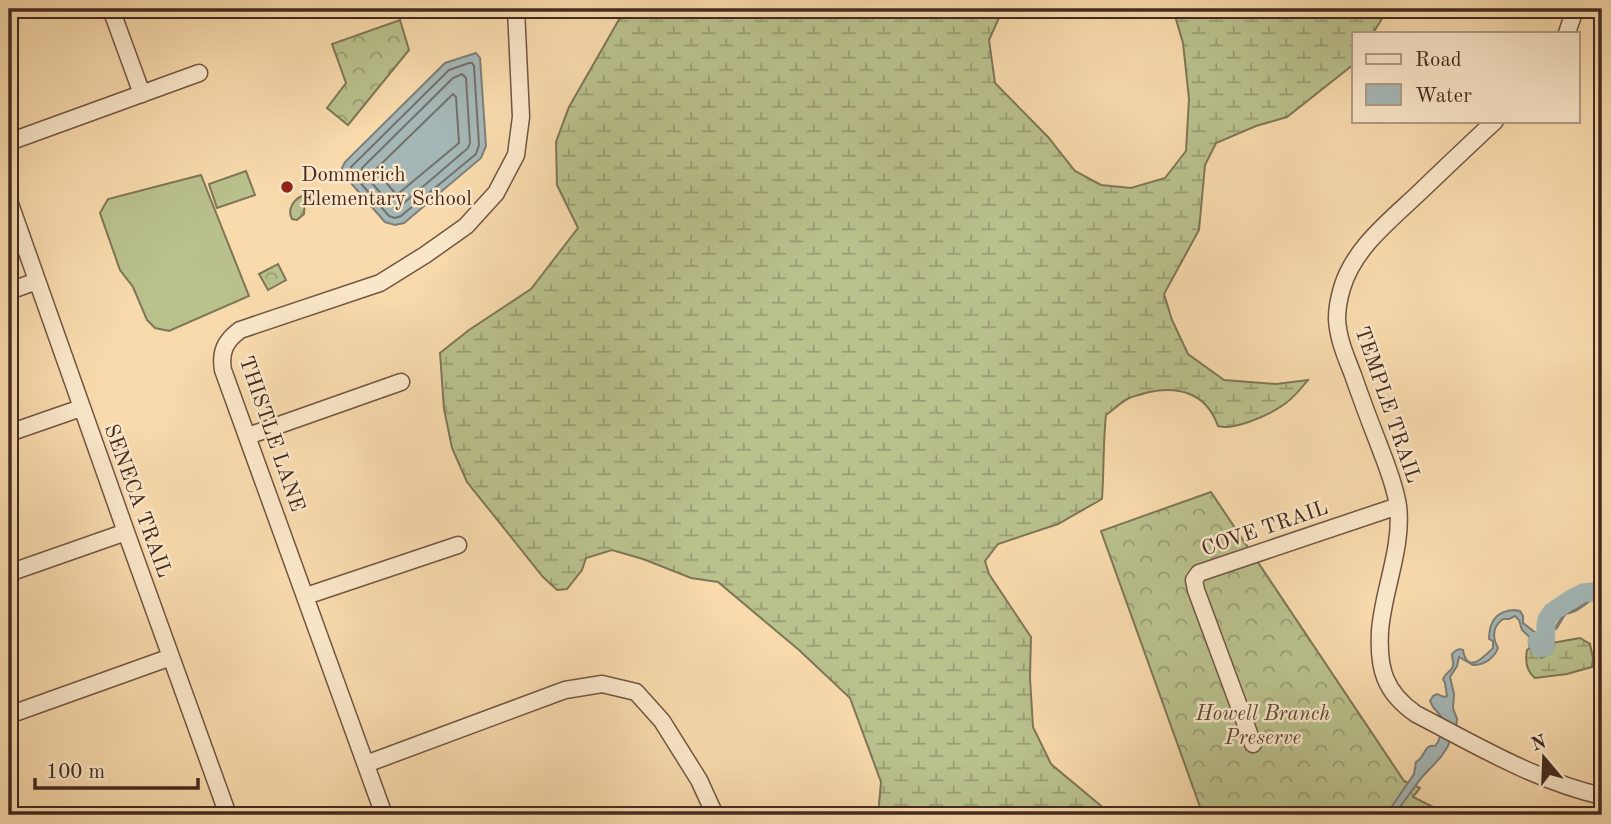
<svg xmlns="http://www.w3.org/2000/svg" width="1611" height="824" viewBox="0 0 1611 824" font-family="'Old Standard TT',serif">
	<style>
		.grass { fill: #b9c18d; stroke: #7f7656; stroke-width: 2 }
		.forest { fill: url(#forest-crowns); stroke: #7f7656; stroke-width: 2 }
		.wetland { fill: url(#wetland-marsh); stroke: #7f7656; stroke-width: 2 }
		.water { fill: #a4b7b6; stroke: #7e7f7a; stroke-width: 2 }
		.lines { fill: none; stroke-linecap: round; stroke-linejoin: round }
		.shore { stroke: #74706b; stroke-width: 2 }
		.stream { stroke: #7e7f7a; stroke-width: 3.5 }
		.river { stroke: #a4b7b6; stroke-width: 19 }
		.minor-casing { stroke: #725643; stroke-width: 19 }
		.minor { stroke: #fae7c9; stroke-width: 16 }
		.poi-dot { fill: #8f2418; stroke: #fae7c9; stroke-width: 2.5 }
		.labels { text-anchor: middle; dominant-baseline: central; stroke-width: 5; stroke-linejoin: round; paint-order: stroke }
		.poi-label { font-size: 21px; fill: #452a20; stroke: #fae7c9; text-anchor: start }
		.street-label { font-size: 21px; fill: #452a20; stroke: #fae7c9 }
		.park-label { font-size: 21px; font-style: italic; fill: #5c4836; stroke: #fae7c9 }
	</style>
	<defs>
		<pattern id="forest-crowns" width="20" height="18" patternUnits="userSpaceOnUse" patternTransform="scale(1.75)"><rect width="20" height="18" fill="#b9c18d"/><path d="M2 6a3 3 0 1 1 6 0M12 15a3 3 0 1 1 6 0" fill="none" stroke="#989d73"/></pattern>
		<pattern id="wetland-marsh" width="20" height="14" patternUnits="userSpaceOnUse" patternTransform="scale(1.75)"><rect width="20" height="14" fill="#b9c18d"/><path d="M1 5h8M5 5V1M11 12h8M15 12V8" fill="none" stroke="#989d73"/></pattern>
	</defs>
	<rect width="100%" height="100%" fill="#f8daac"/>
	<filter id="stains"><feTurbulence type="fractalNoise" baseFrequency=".00286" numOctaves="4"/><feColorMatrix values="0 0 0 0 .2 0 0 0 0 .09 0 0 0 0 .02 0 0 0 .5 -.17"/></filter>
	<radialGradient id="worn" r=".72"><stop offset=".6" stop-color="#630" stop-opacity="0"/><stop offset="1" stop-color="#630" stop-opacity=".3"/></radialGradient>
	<!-- grass -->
	<path class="grass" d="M246,171L255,195L217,208L209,184Z
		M201,175L249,296L169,331L155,328L147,320L133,287L120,270L100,213L108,199Z"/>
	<!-- forest -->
	<path class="forest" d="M400,20L409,50L348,125L327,108L346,83L332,44Z
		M302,196L305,198L304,214L297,220L292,219C287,210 293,200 302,196Z
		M278,264L286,280L268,290L259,274Z
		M1211,492L1404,781L1420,788L1413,797L1449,815H1203L1101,531Z"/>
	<!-- wetland -->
	<path class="wetland" d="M625,9H1003L989,40L995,83L1048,137L1075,171L1101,185L1131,188L1165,178L1186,151L1189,99L1183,43L1173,9H1388L1373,33H1354V64L1287,117L1256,126L1216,143L1205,165L1199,230L1164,294L1172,320L1188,354L1224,380L1276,384L1308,380C1300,390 1291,401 1280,407C1267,416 1232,431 1218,426C1206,392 1177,385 1145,393C1140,395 1134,396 1129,398C1121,402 1113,410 1106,415C1103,443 1104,471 1102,499L1058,524L998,544L985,561L989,574L1031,637L1030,678L1033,727L1051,764L1112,815H878L881,782L850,698L799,650L718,582L691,578L643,559L612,550L586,558L582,570L567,589L557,590L543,577L467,482L452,448L444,409L440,353L469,330L531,289L578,228L557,185L556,142L569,107Z
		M1580,638L1590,644L1593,658L1592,667L1567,674L1535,678C1526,671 1525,661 1527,650L1530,648L1536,655L1548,654L1552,643Z"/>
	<!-- water -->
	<path class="water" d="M476,53L480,58L486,146L481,158L404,223L395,225L385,222L343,174L342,168L345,162L445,63Z
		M1514,610L1520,611L1523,616V623L1537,634L1542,645H1544V637L1546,639H1549C1553,645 1548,656 1541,658L1532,651L1529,646L1533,640L1522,630L1519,620L1515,616L1509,619H1503C1492,627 1492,637 1498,648C1494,658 1485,665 1473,665L1459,657L1457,666L1450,677L1454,694L1453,708L1457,719L1456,729L1453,732L1448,746L1441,757L1422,777L1394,815H1386L1414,774L1416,762C1426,757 1423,744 1435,746L1438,742L1445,721L1433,707L1430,701L1433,696L1437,694L1444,697L1447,696L1445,683L1443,679C1445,673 1451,672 1453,666C1454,663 1452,658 1452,654C1455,651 1458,648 1463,650C1467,675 1484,657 1493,648V641L1489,639C1489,622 1496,611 1514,610Z"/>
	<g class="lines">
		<!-- shore -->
		<path class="shore" d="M469,63H472L474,66L479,145L476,154L401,216L395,218L389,216L351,172V167L449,70Z
			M462,74L466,78L470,143L468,148L398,208H394L362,172V168L453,78Z
			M453,94L456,97L459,143L399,193H395L377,172L376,169Z"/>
		<!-- stream -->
		<path class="stream" d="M1546,641L1551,630L1556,628L1565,613C1582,612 1587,596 1602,597"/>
		<!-- river -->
		<path class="river" d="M1537,641L1540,648L1545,647L1546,625L1547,619L1552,612L1573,598L1583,593L1593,592L1602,595"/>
		<!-- minor casing -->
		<g class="minor-casing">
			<path id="minor" d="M111,9L142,94
				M1567,33L1575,9
				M1495,121C1470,144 1446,167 1422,190C1392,219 1354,247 1342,288C1339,298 1337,309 1337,319C1338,339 1346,357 1353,375C1361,398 1370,422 1379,445C1386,464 1395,485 1398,506C1403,548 1383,590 1380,631C1378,668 1384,692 1416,714C1476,745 1536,781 1602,796
				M9,142L199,73
				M9,201L126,532L228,815
				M9,291L37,281
				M9,433L81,408
				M248,436L401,382
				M9,573L126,532
				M306,596L458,545
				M9,715L171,657
				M1253,744L1196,590L1194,580L1199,573L1398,506
				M366,764L565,690L602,684L636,692L662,721L699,780L715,815
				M384,815L223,370C220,352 225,341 240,330L380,283L425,255L466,226L496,193L516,155L521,117L516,9"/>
		</g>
		<!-- minor -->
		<use href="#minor" class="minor"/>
	</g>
	<!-- markers -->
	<circle class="poi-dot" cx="287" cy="187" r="7"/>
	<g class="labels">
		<!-- poi labels -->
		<g class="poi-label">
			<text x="301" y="175">Dommerich<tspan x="301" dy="24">Elementary School</tspan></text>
		</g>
		<!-- street labels -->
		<g class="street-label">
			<text transform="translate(1387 405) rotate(71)">TEMPLE TRAIL</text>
			<text transform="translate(271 434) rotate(71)">THISTLE LANE</text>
			<text transform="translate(137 501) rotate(70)">SENECA TRAIL</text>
			<text transform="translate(1265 529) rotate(-19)">COVE TRAIL</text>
		</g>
		<!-- park labels -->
		<g class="park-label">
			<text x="1263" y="714">Howell Branch<tspan x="1263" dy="24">Preserve</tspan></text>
		</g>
	</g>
	<!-- margin -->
	<rect width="1611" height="824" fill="none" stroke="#f8daac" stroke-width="35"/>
	<rect x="10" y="10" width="1590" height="803" fill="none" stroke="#452a20" stroke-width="3.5"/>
	<rect x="18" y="18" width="1576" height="789" fill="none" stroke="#452a20" stroke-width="2"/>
	<!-- legend -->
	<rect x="1352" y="32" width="228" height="91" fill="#fae7c9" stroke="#b29b85" stroke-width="2"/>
	<rect x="1366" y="54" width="35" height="10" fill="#fae7c9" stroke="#b29b85" stroke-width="2"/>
	<text x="1415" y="66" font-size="21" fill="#452a20">Road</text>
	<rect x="1366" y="84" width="35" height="21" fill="#a4b7b6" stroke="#b29b85" stroke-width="2"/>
	<text x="1415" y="102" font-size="21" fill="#452a20">Water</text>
	<!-- north arrow -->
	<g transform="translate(1544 758) rotate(341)" stroke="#fae7c9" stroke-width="5" paint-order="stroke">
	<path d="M0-5L12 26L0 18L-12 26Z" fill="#452a20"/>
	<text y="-10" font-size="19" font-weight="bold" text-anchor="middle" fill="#452a20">N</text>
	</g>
	<!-- scale -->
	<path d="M35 778v10h163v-10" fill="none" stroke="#452a20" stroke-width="3.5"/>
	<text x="46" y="778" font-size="21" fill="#452a20" stroke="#fae7c9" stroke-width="5" paint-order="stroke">100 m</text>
	<rect width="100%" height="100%" filter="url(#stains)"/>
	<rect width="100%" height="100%" fill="url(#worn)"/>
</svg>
